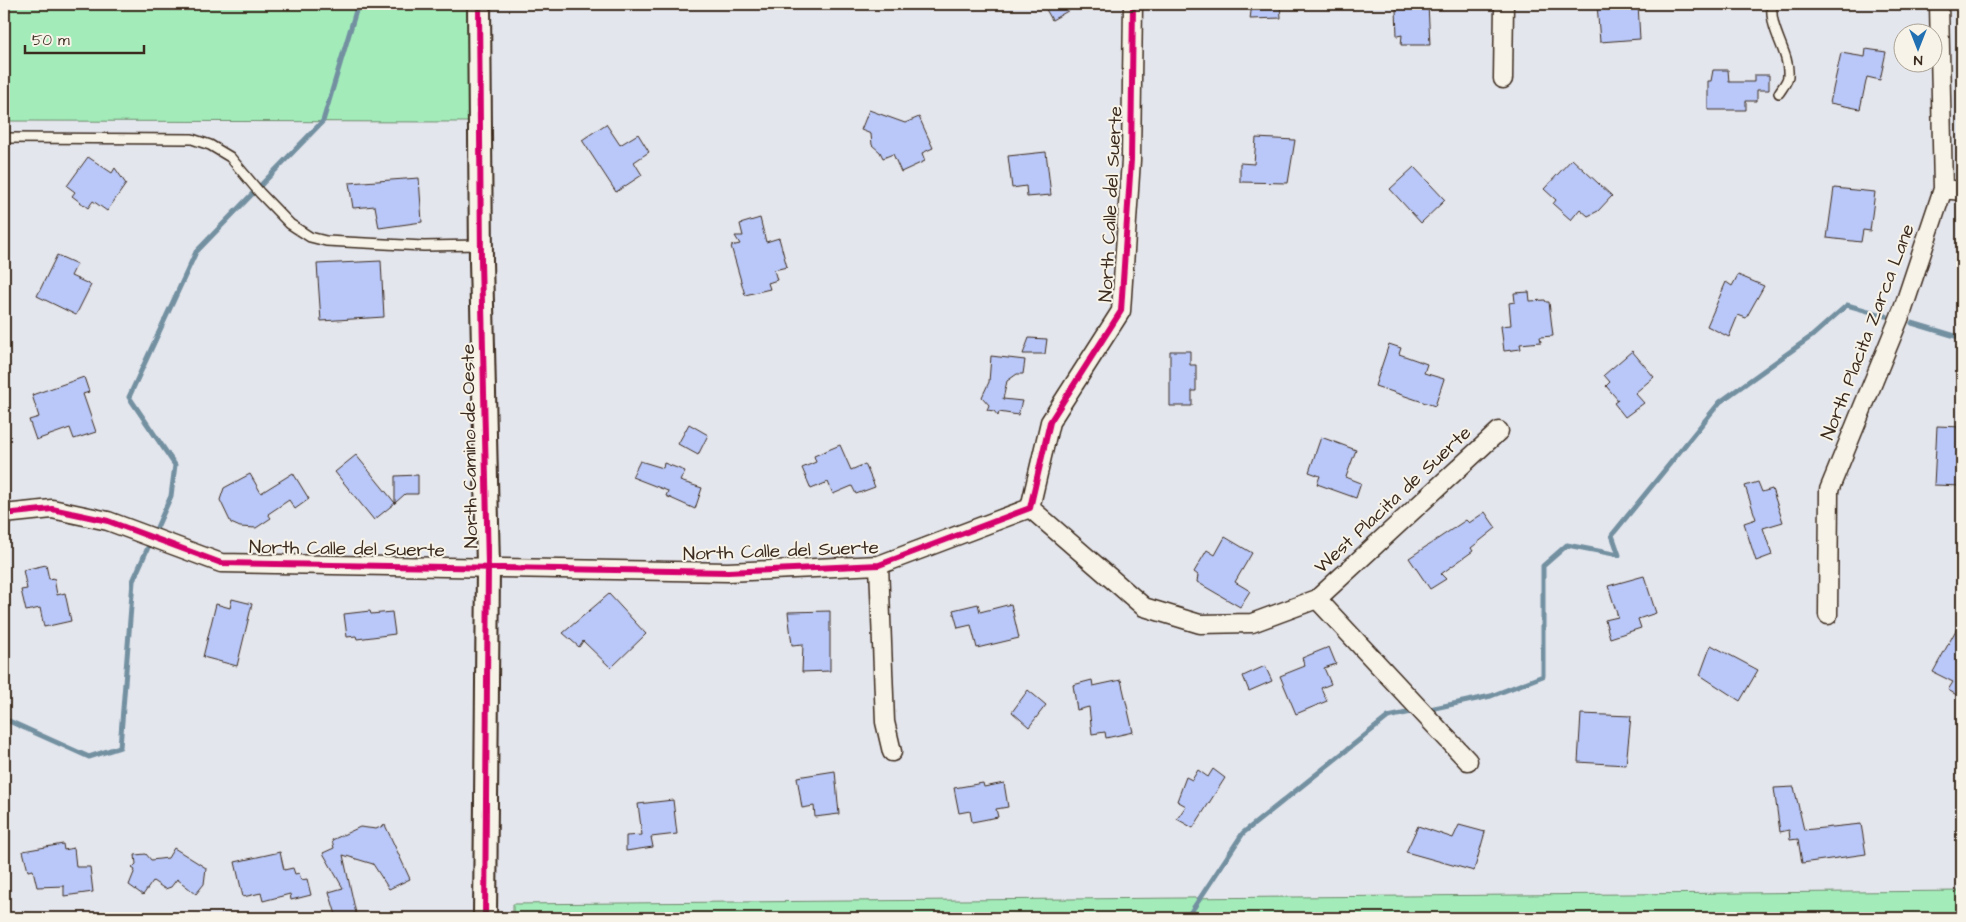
<svg xmlns="http://www.w3.org/2000/svg" width="1966" height="922" viewBox="0 0 1966 922" font-family="'Architects Daughter',sans-serif">
	<style>
		.green { fill: #a3ecba; stroke: #6f8b6c }
		.lines { fill: none; stroke-linecap: round; stroke-linejoin: round }
		.stream { stroke: #7390a1; stroke-width: 5 }
		.building { fill: #b9c8f8; stroke: #3b2a1e }
		.service-casing { stroke: #3b2a1e; stroke-width: 12 }
		.minor-casing { stroke: #3b2a1e; stroke-width: 21 }
		.tertiary-casing { stroke: #3b2a1e; stroke-width: 26 }
		.service { stroke: #f7f3e8; stroke-width: 9 }
		.minor { stroke: #f7f3e8; stroke-width: 18 }
		.tertiary { stroke: #f7f3e8; stroke-width: 22 }
		.cycleway-casing { stroke: #f7f3e8; stroke-width: 9 }
		.cycleway { stroke: #d6006c; stroke-width: 6 }
		.labels { text-anchor: middle; dominant-baseline: central; stroke-width: 4; stroke-linejoin: round; paint-order: stroke }
		.street-label { font-size: 19px; fill: #3b2a1e; stroke: #f7f3e8 }
	</style>
	<rect width="100%" height="100%" fill="#e4e6ed"/>
	<filter id="ink" filterUnits="userSpaceOnUse"><feTurbulence type="fractalNoise" baseFrequency=".02" numOctaves="2"/><feDisplacementMap in="SourceGraphic" scale="10" xChannelSelector="R" yChannelSelector="G"/><feConvolveMatrix kernelMatrix="1 2 1 2 8 2 1 2 1" color-interpolation-filters="sRGB"/></filter>
	<g filter="url(#ink)">
		<!-- green -->
		<path class="green" d="M4,4H468V122L4,121Z
			M1962,891V918H513V904Z"/>
		<g class="lines">
			<!-- stream -->
			<path class="stream" d="M1912,323L1962,338
				M1425,710L1491,696L1543,676V566L1567,545L1619,555L1612,535L1720,402L1812,336L1847,305L1886,316
				M4,725L9,721L89,757L120,747L133,581L171,496L175,465L129,397L196,252L323,121L358,4
				M1187,918L1243,833L1388,717L1416,711"/>
		</g>
		<!-- building -->
		<path class="building" d="M1043,4H1080L1052,20Z
			M1252,4H1280L1281,18L1250,19Z
			M1405,4H1428L1430,45H1401L1402,35L1397,36L1396,9L1405,8Z
			M1597,4H1638L1640,39L1600,42Z
			M1866,49L1886,52L1880,80L1867,77L1860,109L1830,103L1841,53L1865,57Z
			M1713,70H1728L1729,82H1754V75H1769V90H1757V101H1746V110H1708V81H1711Z
			M869,110L905,123L919,117L933,148L922,153L925,161L901,172L893,154L883,158L880,152L872,145L871,134L861,130Z
			M606,124L620,145L638,134L649,152L634,162L642,175L616,192L582,140Z
			M1256,138L1295,140L1288,183L1240,182V163L1254,164Z
			M1046,152L1051,195L1027,197L1026,186L1012,188L1008,156Z
			M88,157L112,173L115,168L126,184L107,211L93,201L88,208L72,196L75,192L67,186Z
			M1572,159L1612,196L1598,211L1588,216L1580,209L1571,220L1553,204L1556,200L1544,189Z
			M1414,167L1445,200L1421,223L1390,189Z
			M419,178L422,222L379,228L375,206L353,208L349,183Z
			M1834,188L1875,192L1870,231L1863,230L1861,242L1827,238Z
			M760,218L766,242L779,238L787,267L774,270L777,280L768,283L770,289L745,295L731,246L740,244L735,236H743L740,224Z
			M57,255L77,264L71,276L91,285L76,315L37,296Z
			M381,261L384,317L321,321L317,264Z
			M1738,275L1764,286L1746,318L1738,315L1729,337L1707,326L1726,282L1732,286Z
			M1529,292L1530,301L1545,300L1546,302H1549L1553,336L1540,337L1541,342L1520,344L1521,349L1504,351L1501,326L1511,325L1509,303L1515,302L1514,293Z
			M1029,338L1047,339L1045,354H1023Z
			M1389,344L1401,348L1399,354L1427,364L1424,373L1444,379L1435,406L1375,386Z
			M1170,351H1190V365H1196V391H1192V406H1170Z
			M1632,351L1654,377L1635,393L1644,403L1625,417L1614,403L1618,400L1606,386L1610,382L1604,375Z
			M991,356L1025,360L1023,374H1017L1007,381L1003,399L1022,401L1018,415L999,412L998,416L994,411L987,410L989,405L982,397L989,382Z
			M84,377L89,392L83,394L96,432L74,439L70,428L36,440L29,420L39,417L32,395Z
			M689,424L708,435L698,455L678,444Z
			M1937,426L1962,427V486L1934,485Z
			M1321,437L1356,450L1346,477L1361,483L1356,498L1317,484L1320,476L1309,472Z
			M840,445L851,470L865,464L875,487L856,494L852,486L833,494L828,482L811,489L802,468L816,462L814,456Z
			M356,455L395,503L374,520L335,472Z
			M640,461L663,468L664,463L685,471L680,481L702,488L695,509L666,496L668,491L632,477Z
			M293,473L309,499L295,509L289,500L268,514L271,518L256,528L240,527L231,523L220,500L224,488L250,474L261,493Z
			M418,475V494H405L395,503V476Z
			M1758,482L1762,492L1772,489L1783,522L1763,528L1772,555L1756,561L1744,523L1756,519L1745,486Z
			M1485,512L1496,528L1471,548L1473,551L1441,574L1446,579L1430,589L1409,558L1466,520L1469,523Z
			M1225,537L1252,553L1235,582L1250,591L1240,607L1197,582L1198,575L1194,572L1207,550L1215,555Z
			M46,565L49,579L54,578L57,595L65,593L71,621L44,627L40,608L26,611L21,590L27,589L23,570Z
			M1644,576L1656,613L1638,619L1641,628L1610,638L1605,620L1618,617L1608,586Z
			M609,594L646,634L611,668L583,641L579,647L563,633Z
			M232,599L252,604L237,666L203,657L216,604L230,608Z
			M978,604L980,612L1011,604L1019,638L977,648L971,625L958,628L953,610Z
			M370,611L371,614L392,612L395,634L357,639L356,636L347,637L344,614Z
			M830,611V671L802,672L803,644L792,645L788,612Z
			M1962,619V698L1948,690L1953,682L1933,672Z
			M1711,645L1758,670L1740,701L1700,675Z
			M1329,647L1336,664L1324,668L1331,684L1321,688L1327,701L1296,714L1280,676L1305,666L1302,658Z
			M1265,666L1272,681L1249,691L1243,676Z
			M1092,680L1093,686L1121,680L1133,732L1106,738L1105,732L1092,734L1089,707L1077,710L1073,685Z
			M1028,690L1046,705L1029,727L1012,712Z
			M1581,714L1631,716L1626,765L1578,762Z
			M1213,769L1225,778L1193,828L1177,819L1186,806L1177,801L1186,777L1192,780L1198,770L1208,777Z
			M835,771L839,814L815,817L814,806L802,808L797,777Z
			M983,783L984,787L1004,783L1008,807L996,809L998,817L972,822L970,811L959,813L954,788Z
			M1794,787L1804,830L1861,824L1866,854L1802,863L1798,839L1790,840L1789,830L1780,832L1774,788Z
			M673,800L677,834L651,837L653,847L626,851V836L642,835L638,804Z
			M385,825L410,879L389,889L373,864L343,855L357,918H337L329,892L343,888L323,853L334,848L332,840L360,827L376,829Z
			M1459,825L1485,832L1474,871L1406,852L1418,826L1453,838Z
			M63,844L64,850L74,848L76,867H90L93,892L64,896V886L37,887L33,870L28,871L23,851Z
			M174,848L206,868L204,884L196,894L177,879L171,887L165,889L153,881L143,895L129,885L135,870L132,868L136,864L135,855L146,854L151,860L168,858Z
			M280,852L284,870L293,868L295,874L299,873L301,880L307,879L311,895L291,900L290,894L263,901L261,893L243,897L235,862Z"/>
		<g class="lines">
			<!-- service casing -->
			<g class="service-casing">
				<path id="service" d="M1772,4C1769,31 1790,52 1788,76C1788,81 1782,88 1779,93
					M4,138L192,139L210,145L230,157L260,193L290,224L310,237L326,241L424,246L480,245"/>
			</g>
			<!-- minor casing -->
			<g class="minor-casing">
				<path id="minor" d="M1503,79L1504,4
					M1943,189L1962,191
					M1030,508L1144,607L1200,624L1252,623L1317,599L1468,761
					M4,514L52,509L108,521L221,563L728,572L879,565L1030,508L1050,422L1121,311L1131,160L1133,4
					M879,565L885,722L892,752
					M1317,599L1499,431
					M1828,615L1829,490L1903,309L1943,189L1939,4"/>
			</g>
			<!-- tertiary casing -->
			<g class="tertiary-casing">
				<path id="tertiary" d="M479,4L481,261L488,566L485,918"/>
			</g>
			<!-- service -->
			<use href="#service" class="service"/>
			<!-- minor -->
			<use href="#minor" class="minor"/>
			<!-- tertiary -->
			<use href="#tertiary" class="tertiary"/>
			<!-- cycleway casing -->
			<g class="cycleway-casing">
				<path id="cycleway" d="M479,4L481,261L488,566L485,918
					M4,514L52,509L108,521L221,563L728,572L879,565L1030,508L1050,422L1121,311L1131,160L1133,4"/>
			</g>
			<!-- cycleway -->
			<use href="#cycleway" class="cycleway"/>
		</g>
	</g>
	<g class="labels">
		<!-- street labels -->
		<g class="street-label">
			<text transform="translate(1111 204) rotate(-87)">North Calle del Suerte</text>
			<text transform="translate(1868 332) rotate(-69)">North Placita Zarca Lane</text>
			<text transform="translate(470 446) rotate(-91)">North Camino de Oeste</text>
			<text transform="translate(1393 500) rotate(-43)">West Placita de Suerte</text>
			<text transform="translate(347 549) rotate(1)">North Calle del Suerte</text>
			<text transform="translate(781 551) rotate(-2)">North Calle del Suerte</text>
		</g>
	</g>
	<!-- margin -->
	<rect width="1966" height="922" fill="none" stroke="#f7f3e8" stroke-width="20"/>
	<rect x="10" y="10" width="1946" height="902" fill="none" stroke="#3b2a1e" stroke-width="2" filter="url(#ink)"/>
	<!-- north arrow -->
	<g transform="translate(1918 48) rotate(180)"><circle r="24" fill="#f7f3e8" stroke="#aca397"/>
	<path d="M0-4L9 19L0 12L-9 19Z" fill="#1f6fb2"/>
	<text y="-8" font-size="14" font-weight="bold" text-anchor="middle" fill="#3b2a1e">N</text>
	</g>
	<!-- scale -->
	<path d="M25 45v8h119v-8" fill="none" stroke="#3b2a1e" stroke-width="2.5"/>
	<text x="32" y="45" font-size="15" fill="#3b2a1e" stroke="#f7f3e8" stroke-width="4" paint-order="stroke">50 m</text>
</svg>
